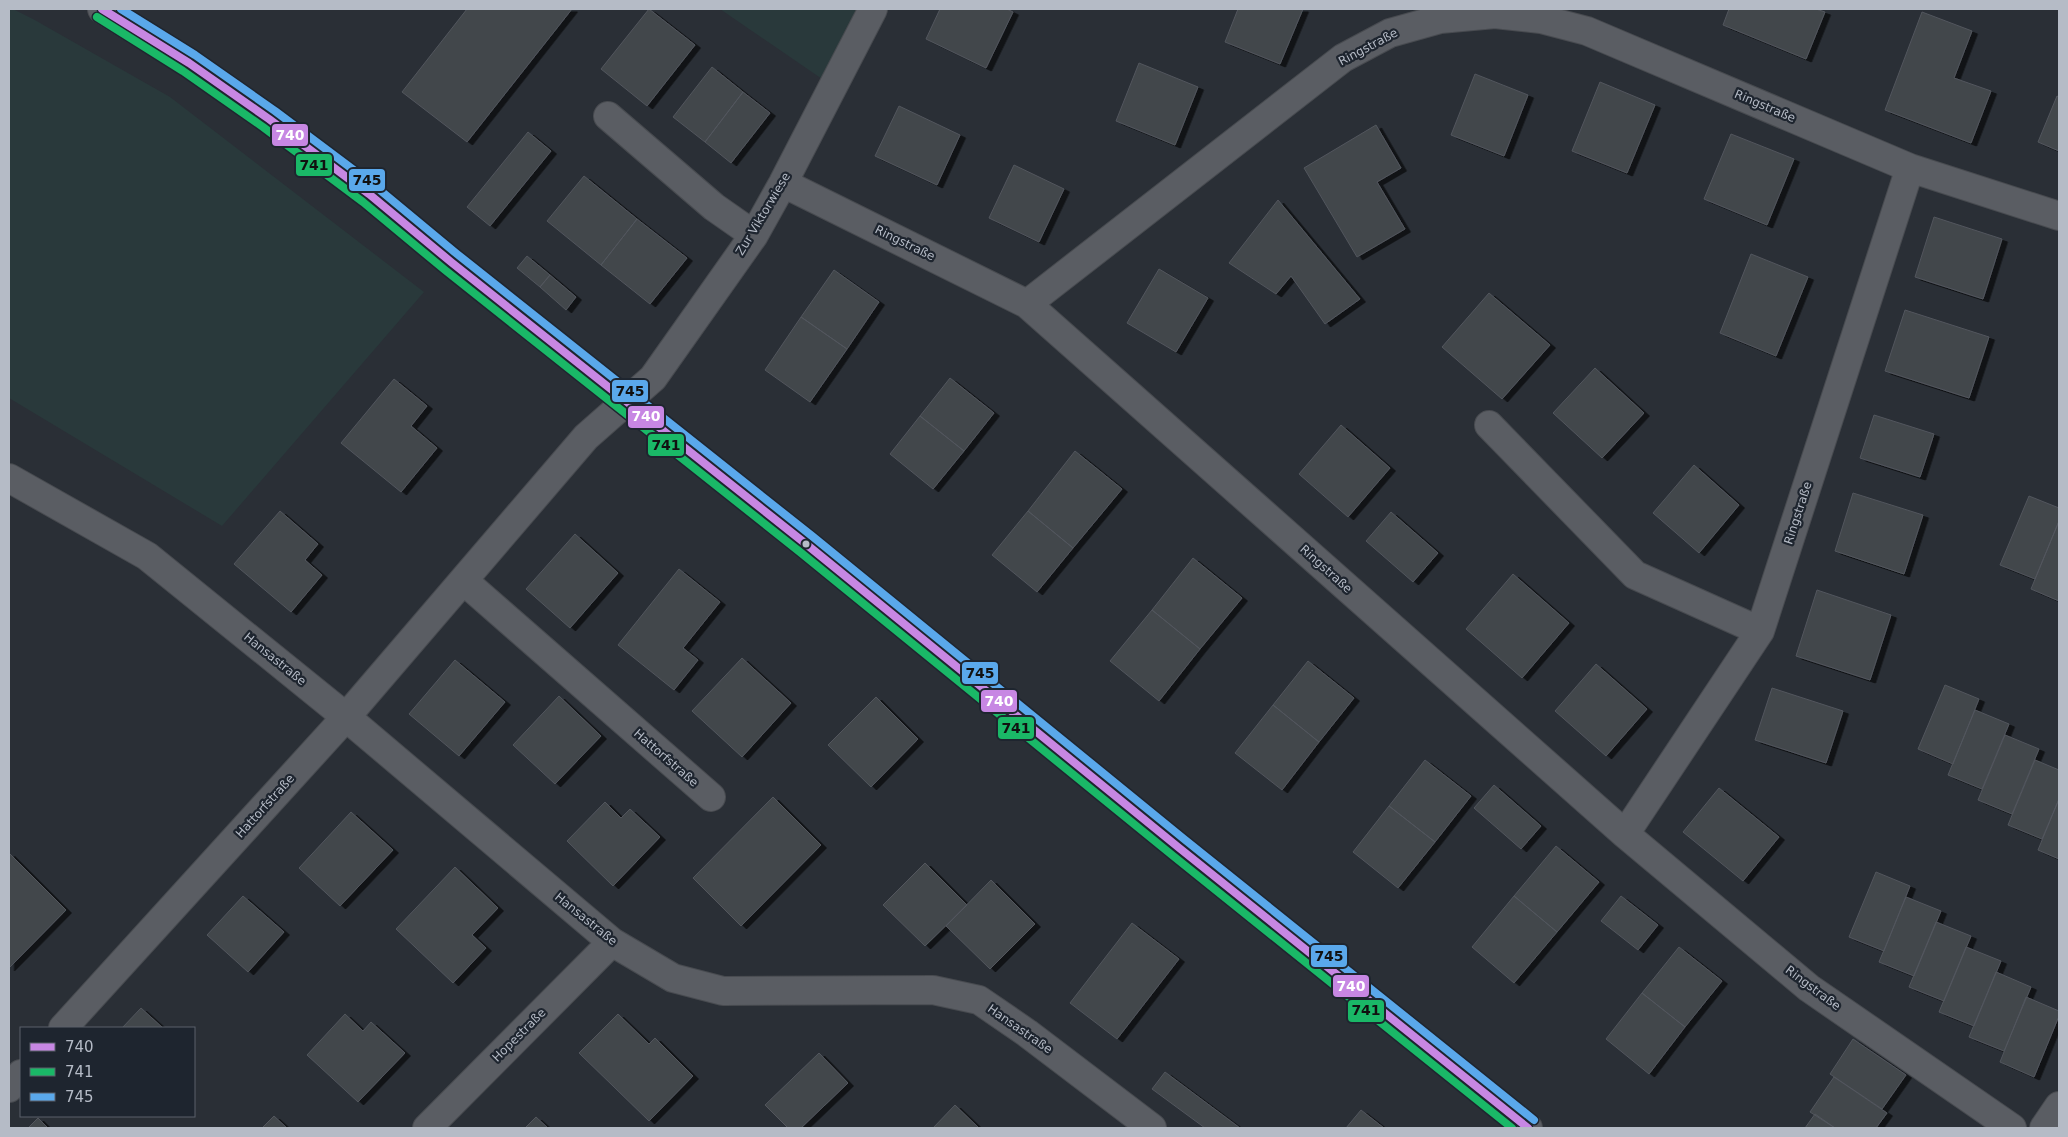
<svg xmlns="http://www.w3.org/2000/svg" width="2068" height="1137" viewBox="0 0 2068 1137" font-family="'DejaVu Sans',sans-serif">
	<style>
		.green { fill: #29393b }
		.building { fill: #42464c; stroke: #52565d; filter: url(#shadow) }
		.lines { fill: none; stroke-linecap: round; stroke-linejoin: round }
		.minor-casing { stroke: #484b50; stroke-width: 30 }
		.minor { stroke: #5a5d63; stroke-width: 28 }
		.bus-1-casing { stroke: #1e252f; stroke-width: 11 }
		.bus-2-casing { stroke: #1e252f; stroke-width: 11 }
		.bus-3-casing { stroke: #1e252f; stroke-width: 11 }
		.bus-1 { stroke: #c787e3; stroke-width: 8 }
		.bus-2 { stroke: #1ab867; stroke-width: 8 }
		.bus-3 { stroke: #5aa8eb; stroke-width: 8 }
		.bus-dot { fill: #b5bbc6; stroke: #1e252f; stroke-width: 2 }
		.labels { text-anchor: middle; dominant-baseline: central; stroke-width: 4.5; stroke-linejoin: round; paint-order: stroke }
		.street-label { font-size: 12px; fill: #b5bbc6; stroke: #1e252f }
		.line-badge { stroke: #1e252f; stroke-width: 2 }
		.badge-label { font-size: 14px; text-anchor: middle; font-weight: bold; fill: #fff }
		.pale-badge-label { font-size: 14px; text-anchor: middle; font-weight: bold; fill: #111 }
	</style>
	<defs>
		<filter id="shadow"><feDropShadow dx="5.5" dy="3" stdDeviation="0" flood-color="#0009"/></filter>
	</defs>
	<rect width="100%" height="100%" fill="#2a2f36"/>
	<!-- green -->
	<path class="green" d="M9,9H13L33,19L170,97L424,292L222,526L9,398Z
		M720,9H863L825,81Z"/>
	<!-- building -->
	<path class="building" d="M467,9H572L467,142L402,92Z
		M649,9L695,45L647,106L601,69Z
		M940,9H1007L1013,12L986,68L926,39Z
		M1238,9H1303L1280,64L1225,42Z
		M1729,9H1816L1825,12L1806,59L1723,25Z
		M1922,12L1972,31L1954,78L1991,91L1971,143L1885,110Z
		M1139,63L1198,87L1175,145L1116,121Z
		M712,67L743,92L705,142L673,117Z
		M1475,74L1528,95L1504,156L1451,135Z
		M1600,82L1655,105L1627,173L1572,151Z
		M743,92L770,113L731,163L705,142Z
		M2057,96L2059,97V151L2038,142Z
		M899,106L960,135L937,185L875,156Z
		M1376,125L1401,168L1377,182L1405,229L1357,257L1304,168Z
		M528,132L551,151L490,226L467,207Z
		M1731,134L1794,159L1767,225L1704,199Z
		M1014,165L1064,189L1039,242L989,218Z
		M584,176L637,219L601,265L547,221Z
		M1278,200L1360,299L1325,324L1291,276L1276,294L1229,263Z
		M1934,217L2002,239L1983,299L1915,277Z
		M637,219L687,258L650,304L601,265Z
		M1751,254L1808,277L1776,356L1720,333Z
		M527,256L550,275L540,287L517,268Z
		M1159,269L1208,298L1176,352L1127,323Z
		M834,270L879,302L847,349L801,317Z
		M550,275L576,297L566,310L540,287Z
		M1489,293L1550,345L1502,399L1442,347Z
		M1905,310L1989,337L1969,398L1885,371Z
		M801,317L847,349L810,402L765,370Z
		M1595,368L1644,413L1602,458L1553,413Z
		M950,378L994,413L964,451L920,416Z
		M394,379L427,406L411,426L437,448L401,492L341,443Z
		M1874,415L1934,434L1920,477L1860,458Z
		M920,416L964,451L933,489L890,454Z
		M1341,425L1390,468L1348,517L1299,474Z
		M1075,451L1122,489L1073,548L1028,511Z
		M1694,465L1739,505L1699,553L1653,513Z
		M1853,493L1923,515L1904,574L1835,551Z
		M2029,496L2059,508V521L2035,579L2000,565Z
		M280,511L318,544L305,560L322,575L291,612L234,564Z
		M1028,511L1073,548L1037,592L992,555Z
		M1391,512L1438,553L1413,582L1366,541Z
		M2059,521V601L2031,589Z
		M575,534L618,573L570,628L526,589Z
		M1193,558L1242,598L1200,649L1152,610Z
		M679,569L720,602L683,648L698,660L674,690L618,645Z
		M1513,574L1569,623L1522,678L1466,629Z
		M1817,590L1891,615L1870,680L1796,656Z
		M1152,610L1200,649L1159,701L1110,661Z
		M742,658L791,703L742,757L692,711Z
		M455,660L505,702L459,756L409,714Z
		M1308,661L1354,698L1319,742L1273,705Z
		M1596,664L1647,709L1606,756L1555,711Z
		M1945,685L1979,699L1953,764L1918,749Z
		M1772,688L1843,711L1826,763L1755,740Z
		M559,696L601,736L555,784L513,745Z
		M876,697L918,739L871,787L828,745Z
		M1273,705L1319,742L1282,790L1235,753Z
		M1975,710L2009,724L1982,789L1948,775Z
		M2005,735L2039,749L2012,814L1978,800Z
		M1425,760L1471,796L1435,842L1389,806Z
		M2035,760L2059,770V799L2042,839L2008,825Z
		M1494,785L1541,826L1521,849L1474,808Z
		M1719,788L1779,837L1743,881L1683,832Z
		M773,797L821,845L741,926L693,878Z
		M2059,799V859L2038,850Z
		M605,802L621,818L630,809L660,837L613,886L567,841Z
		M1389,806L1435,842L1398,888L1353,852Z
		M351,812L393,850L340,906L299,868Z
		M1556,846L1599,882L1557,932L1514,896Z
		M9,853L66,910L9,968Z
		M925,863L967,905L925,946L883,905Z
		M455,867L498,908L472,935L486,948L453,983L396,929Z
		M1876,872L1910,886L1884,951L1849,937Z
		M991,880L1035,924L990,969L946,926Z
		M243,896L284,932L248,972L207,935Z
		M1514,896L1557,932L1514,983L1472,947Z
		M1621,896L1658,925L1638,950L1601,921Z
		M1906,897L1941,911L1914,976L1879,962Z
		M1936,922L1971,936L1944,1001L1909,987Z
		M1132,923L1179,959L1117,1039L1070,1003Z
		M1679,947L1722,981L1685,1027L1642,993Z
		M1966,947L2001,961L1974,1026L1939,1012Z
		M1996,972L2031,987L2004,1051L1969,1037Z
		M1642,993L1685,1027L1649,1074L1606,1039Z
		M2026,997L2059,1011V1016L2034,1077L2000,1062Z
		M141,1008L163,1028H122Z
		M345,1014L363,1031L371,1022L405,1053L358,1102L307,1055Z
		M618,1014L649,1044L655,1038L693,1076L649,1121L579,1053Z
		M1853,1039L1906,1075L1882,1109L1830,1074Z
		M819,1053L848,1083L801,1128H788L765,1105Z
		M1165,1072L1240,1128H1205L1152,1089Z
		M1834,1077L1887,1113L1876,1128H1835L1810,1112Z
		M955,1105L979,1128H933Z
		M1361,1110L1384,1128H1346Z
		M1815,1114L1835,1128H1805Z
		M274,1116L287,1128H262Z
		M536,1117L548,1128H525Z
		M38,1118L48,1128H28Z"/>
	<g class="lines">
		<!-- minor casing -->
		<g class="minor-casing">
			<path id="minor" d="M102,9L189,63L269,119L369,194L451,262L806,544L1178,847L1528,1128
				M608,116L714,207L754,235
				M783,183L1027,304L1343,58L1390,33L1440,19L1495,14L1541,19L1587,31L1910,168L2059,216
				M1027,304L1625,834L1809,988L2012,1128
				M1489,425L1635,575L1760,631
				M9,478L147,556L346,717L612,942L673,978L723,991L933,990L979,1000L1027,1033L1152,1128
				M464,581L711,797
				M1625,834L1760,631L1910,168
				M63,1028L346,717L586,437L653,378L754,235L783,183L873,9
				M9,1088L21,1074
				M427,1128L612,942
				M2044,1128L2059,1106"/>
		</g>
		<!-- minor -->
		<use href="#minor" class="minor"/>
		<!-- bus-1 casing -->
		<g class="bus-1-casing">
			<path id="bus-1" d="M102,9L189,63L269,119L369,194L451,262L806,544L1178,847L1528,1128"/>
		</g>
		<!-- bus-2 casing -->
		<g class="bus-2-casing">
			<path id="bus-2" d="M97,17L183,71L263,127L363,202L445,270L800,552L1172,855L1512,1128"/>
		</g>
		<!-- bus-3 casing -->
		<g class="bus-3-casing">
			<path id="bus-3" d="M121,9L195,55L275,111L375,186L457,254L812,536L1184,839L1534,1120"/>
		</g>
		<!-- bus-1 -->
		<use href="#bus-1" class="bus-1"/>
		<!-- bus-2 -->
		<use href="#bus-2" class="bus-2"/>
		<!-- bus-3 -->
		<use href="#bus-3" class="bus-3"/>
	</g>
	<!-- markers -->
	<circle class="bus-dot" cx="806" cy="544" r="4.5"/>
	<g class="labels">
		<!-- street labels -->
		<g class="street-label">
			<text transform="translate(1368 47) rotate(-28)">Ringstraße</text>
			<text transform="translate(1765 106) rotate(23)">Ringstraße</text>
			<text transform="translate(763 214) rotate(-59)">Zur Viktorwiese</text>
			<text transform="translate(905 243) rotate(26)">Ringstraße</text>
			<text transform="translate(1798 513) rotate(-72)">Ringstraße</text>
			<text transform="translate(1326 569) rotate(42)">Ringstraße</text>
			<text transform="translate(275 659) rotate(39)">Hansastraße</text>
			<text transform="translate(666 758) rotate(41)">Hattorfstraße</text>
			<text transform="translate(265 806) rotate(-48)">Hattorfstraße</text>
			<text transform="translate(586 919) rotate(39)">Hansastraße</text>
			<text transform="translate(1813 988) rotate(37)">Ringstraße</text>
			<text transform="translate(1020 1029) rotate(35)">Hansastraße</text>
			<text transform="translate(519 1035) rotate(-45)">Hopestraße</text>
		</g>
	</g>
	<g class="line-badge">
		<rect x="271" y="123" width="38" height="24" rx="5" fill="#c787e3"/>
		<rect x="295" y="153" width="38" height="24" rx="5" fill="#1ab867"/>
		<rect x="348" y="168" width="38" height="24" rx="5" fill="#5aa8eb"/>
		<rect x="611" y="379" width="38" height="24" rx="5" fill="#5aa8eb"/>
		<rect x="627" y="405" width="38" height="24" rx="5" fill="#c787e3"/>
		<rect x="647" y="433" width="38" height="24" rx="5" fill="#1ab867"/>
		<rect x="961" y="661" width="38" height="24" rx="5" fill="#5aa8eb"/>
		<rect x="980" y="689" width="38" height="24" rx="5" fill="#c787e3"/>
		<rect x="997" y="716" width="38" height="24" rx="5" fill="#1ab867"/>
		<rect x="1310" y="944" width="38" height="24" rx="5" fill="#5aa8eb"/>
		<rect x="1332" y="974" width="38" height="24" rx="5" fill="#c787e3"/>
		<rect x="1347" y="999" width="38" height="24" rx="5" fill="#1ab867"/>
	</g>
	<g class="badge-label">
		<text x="290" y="140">740</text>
		<text x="646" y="421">740</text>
		<text x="999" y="706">740</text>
		<text x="1351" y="991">740</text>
	</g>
	<g class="pale-badge-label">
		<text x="314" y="170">741</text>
		<text x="367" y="185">745</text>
		<text x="630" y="396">745</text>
		<text x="666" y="450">741</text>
		<text x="980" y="678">745</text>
		<text x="1016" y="733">741</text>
		<text x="1329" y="961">745</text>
		<text x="1366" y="1015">741</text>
	</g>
	<!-- border -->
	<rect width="2068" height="1137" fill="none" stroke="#b5bbc6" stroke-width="20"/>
	<!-- legend -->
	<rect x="20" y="1027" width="175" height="90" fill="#1e252f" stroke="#5a616b"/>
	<rect x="30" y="1043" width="25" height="8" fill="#c787e3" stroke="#5a616b"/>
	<text x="65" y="1052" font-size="15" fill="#b5bbc6">740</text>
	<rect x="30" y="1068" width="25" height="8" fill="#1ab867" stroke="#5a616b"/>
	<text x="65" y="1077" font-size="15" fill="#b5bbc6">741</text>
	<rect x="30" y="1093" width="25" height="8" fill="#5aa8eb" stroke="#5a616b"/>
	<text x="65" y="1102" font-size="15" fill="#b5bbc6">745</text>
</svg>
